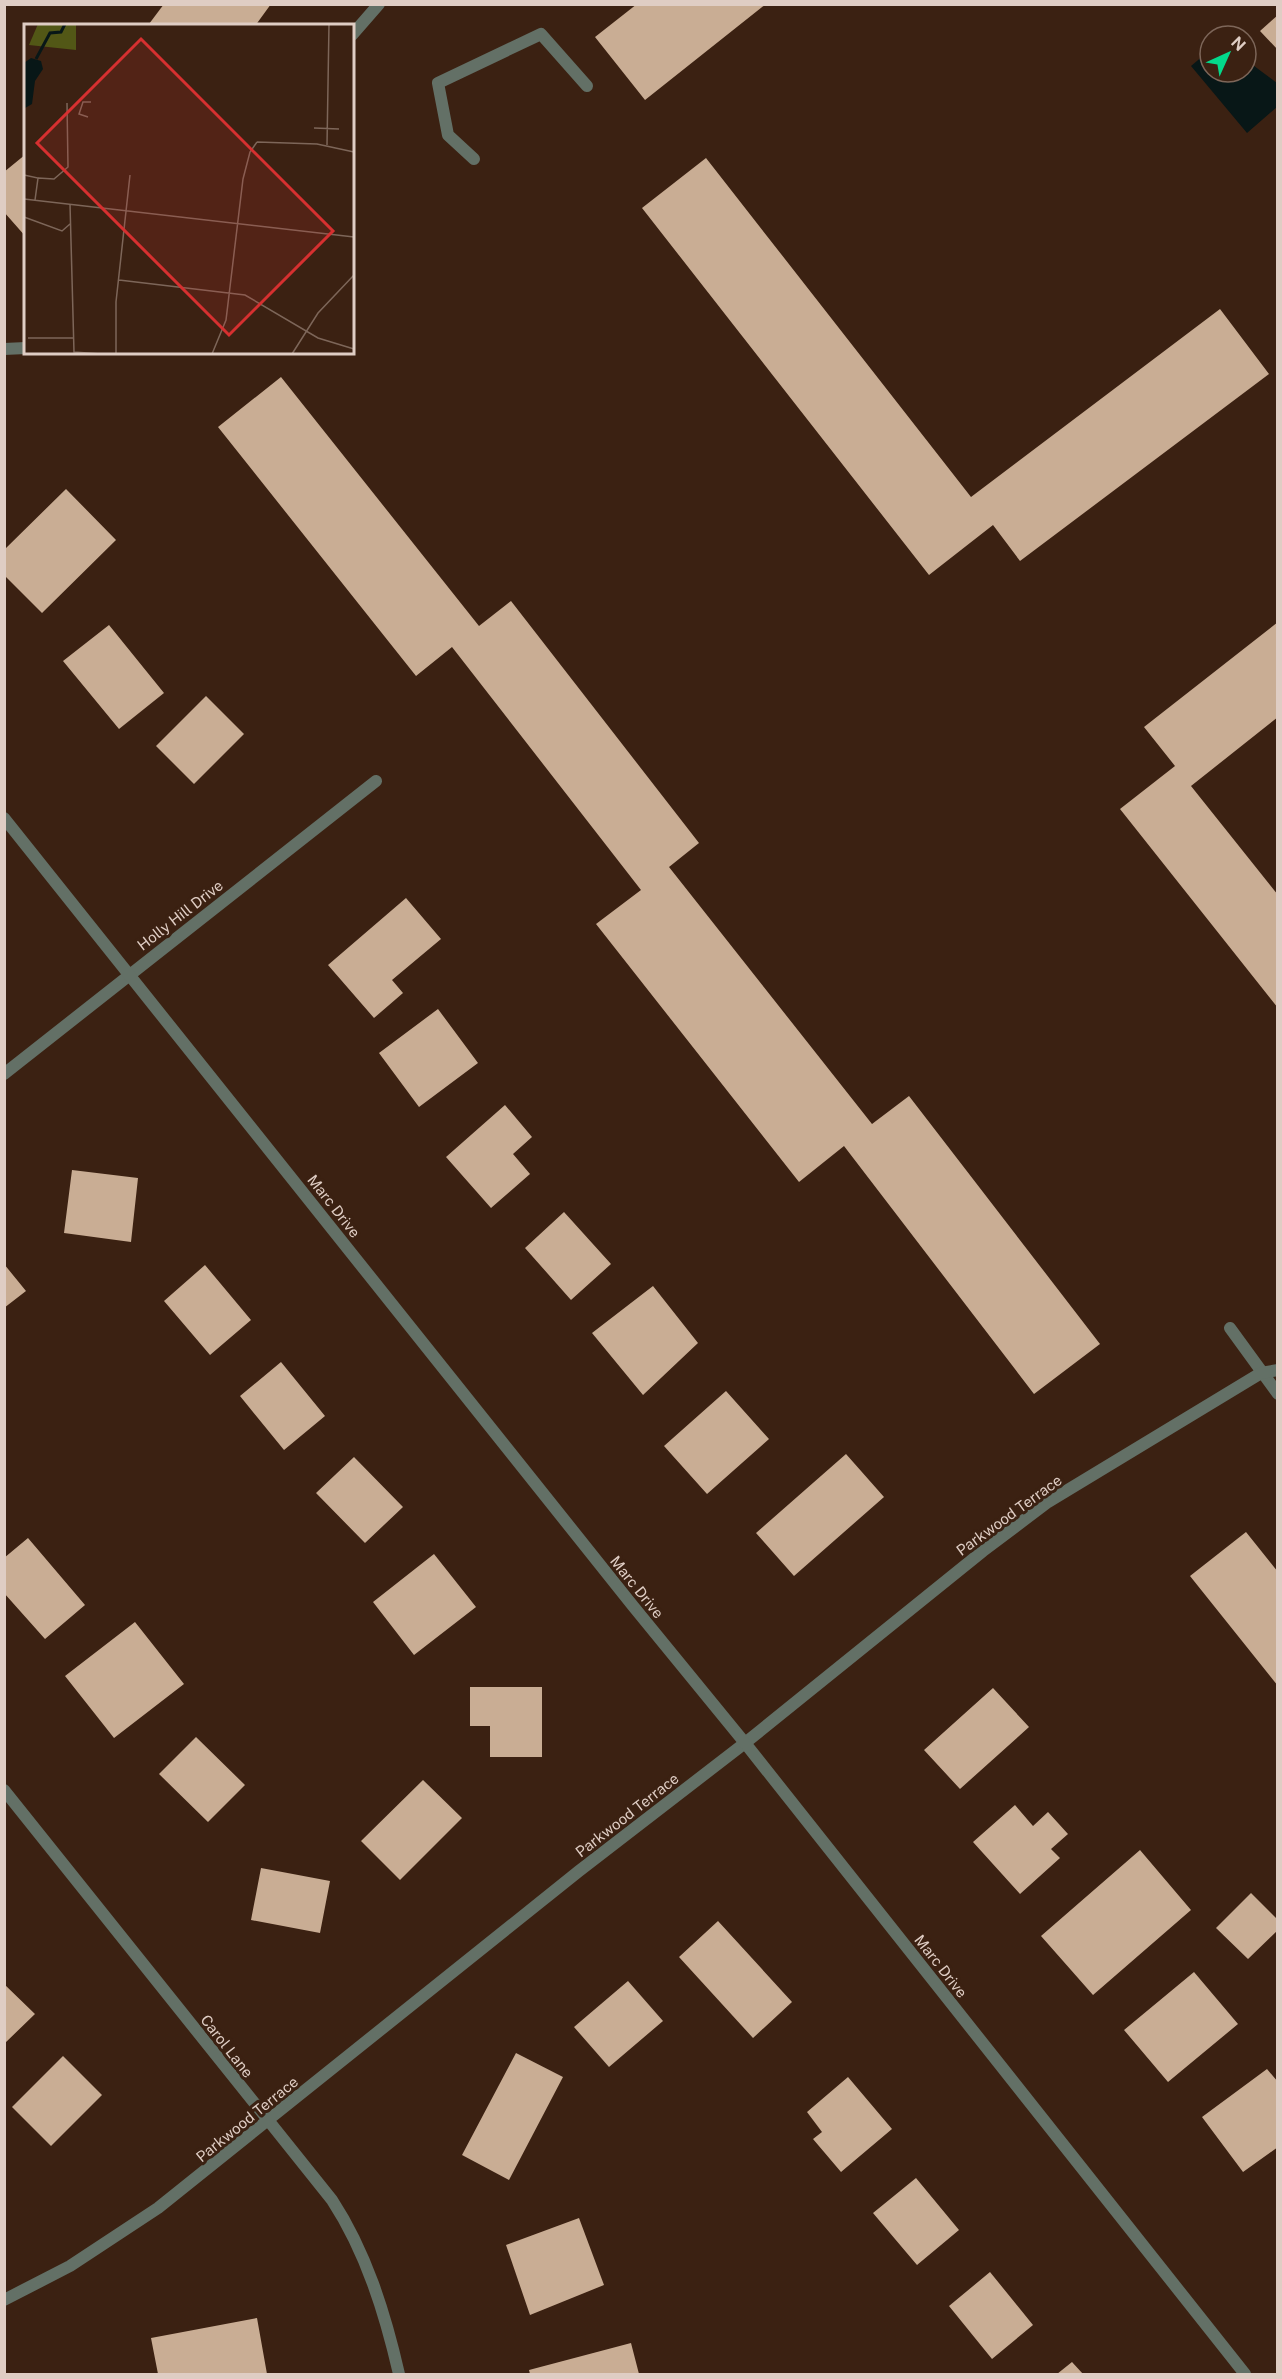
<svg xmlns="http://www.w3.org/2000/svg" width="1282" height="2379" viewBox="0 0 1282 2379" font-family="'Public Sans',sans-serif">
	<style>
		.water { fill: #081717 }
		.building { fill: #c9ad94 }
		.lines { fill: none; stroke-linecap: round; stroke-linejoin: round }
		.service { stroke: #637066; stroke-width: 12 }
		.minor { stroke: #637066; stroke-width: 12 }
		.tertiary { stroke: #637066; stroke-width: 12 }
		.labels { text-anchor: middle; dominant-baseline: central; stroke-width: 6; stroke-linejoin: round; paint-order: stroke }
		.street-label { font-size: 15px; fill: #dfcdc4; stroke: #3b2112 }
		.inset-river { fill: none; stroke: #081717; stroke-width: 3 }
		.inset-road { fill: none; stroke: #7d6659; stroke-width: 1.5 }
		.view { fill: #d63030; fill-opacity: 0.15; stroke: #d63030; stroke-width: 3 }
		.inset-edge { fill: none; stroke: #dfcdc4; stroke-width: 3 }
	</style>
	<rect width="100%" height="100%" fill="#3b2112"/>
	<!-- water -->
	<path class="water" d="M1210,50V72H1246V60L1277,83V107L1247,133L1191,66Z"/>
	<!-- building -->
	<path class="building" d="M164,4H271L255,26H151L149,24Z
		M637,4H766L645,100L595,37Z
		M1278,15V50L1260,31Z
		M26,154V237L4,212V172Z
		M706,158L971,497L1220,309L1269,374L1020,561L993,525L929,575L642,208Z
		M281,377L479,626L511,601L699,843L669,867L872,1124L909,1096L1100,1344L1034,1394L844,1146L799,1182L596,924L641,890L452,647L416,676L218,427Z
		M66,489L116,540L42,613L4,575V550Z
		M1278,622V717L1191,786L1278,895V1008L1120,809L1175,766L1144,727Z
		M109,625L164,693L119,729L63,661Z
		M206,696L244,734L194,784L156,746Z
		M406,898L441,939L392,980L403,993L374,1018L328,965Z
		M438,1009L478,1063L419,1107L379,1053Z
		M505,1105L532,1137L513,1154L530,1174L491,1208L446,1157Z
		M72,1170L138,1178L131,1242L64,1233Z
		M564,1212L611,1264L571,1300L525,1248Z
		M4,1264L26,1291L4,1308Z
		M205,1265L251,1320L210,1355L164,1301Z
		M653,1286L698,1343L643,1395L592,1333Z
		M281,1362L325,1416L284,1450L240,1396Z
		M726,1391L769,1439L707,1494L664,1446Z
		M846,1454L884,1497L794,1576L756,1533Z
		M354,1457L403,1507L365,1543L316,1493Z
		M1246,1532L1278,1572V1686L1190,1576Z
		M28,1538L85,1605L45,1639L4,1593V1558Z
		M434,1554L476,1607L414,1655L373,1602Z
		M135,1622L184,1684L114,1738L65,1676Z
		M470,1687H542V1757H490V1726H470Z
		M993,1688L1029,1727L960,1789L924,1750Z
		M196,1737L245,1785L208,1822L159,1774Z
		M423,1780L462,1818L400,1880L361,1841Z
		M1015,1805L1033,1826L1048,1812L1068,1834L1051,1849L1060,1858L1020,1894L973,1842Z
		M1140,1850L1191,1910L1093,1995L1041,1936Z
		M261,1868L330,1881L320,1933L251,1920Z
		M1251,1893L1278,1920V1930L1248,1959L1216,1928Z
		M718,1921L792,2002L753,2038L679,1957Z
		M1194,1972L1238,2024L1168,2082L1124,2030Z
		M628,1981L663,2021L609,2067L574,2027Z
		M4,1984L35,2014L4,2044Z
		M516,2053L563,2077L509,2180L462,2155Z
		M63,2056L102,2095L51,2146L12,2107Z
		M1267,2069L1278,2082V2147L1243,2172L1202,2117Z
		M848,2077L892,2129L841,2172L813,2139L822,2132L807,2112Z
		M916,2178L959,2230L917,2265L873,2213Z
		M579,2218L604,2285L530,2315L506,2245Z
		M990,2272L1033,2325L992,2359L949,2306Z
		M257,2318L267,2374H158L151,2338Z
		M631,2343L639,2374H530L529,2370Z
		M1072,2362L1083,2374H1057Z"/>
	<g class="lines">
		<!-- service -->
		<path class="service" d="M474,159L448,135L438,83L541,34L587,86
			M1230,1328L1278,1394"/>
		<!-- minor -->
		<path class="minor" d="M352,35L379,4
			M4,349L26,348
			M4,1074L376,781
			M4,1790L332,2200C366,2252 385,2313 399,2374
			M4,2300L70,2266L158,2208L579,1871L745,1743L983,1551L1048,1502L1261,1373L1278,1370"/>
		<!-- tertiary -->
		<path class="tertiary" d="M4,818L633,1606L745,1743L1245,2374"/>
	</g>
	<g class="labels">
		<!-- street labels -->
		<g class="street-label">
			<text transform="translate(180 915) rotate(-38)">Holly Hill Drive</text>
			<text transform="translate(334 1206) rotate(52)">Marc Drive</text>
			<text transform="translate(1009 1515) rotate(-36)">Parkwood Terrace</text>
			<text transform="translate(637 1587) rotate(51)">Marc Drive</text>
			<text transform="translate(627 1815) rotate(-38)">Parkwood Terrace</text>
			<text transform="translate(941 1966) rotate(52)">Marc Drive</text>
			<text transform="translate(227 2046) rotate(52)">Carol Lane</text>
			<text transform="translate(247 2119) rotate(-39)">Parkwood Terrace</text>
		</g>
	</g>
	<!-- overview -->
	<g transform="translate(24 24)">
		<rect width="330" height="330" fill="#3b2112"/>
		<path d="M14,0H52V26L5,21Z" fill="#525716"/>
		<path d="M7,34L17,37L19,45L11,57L8,80L1,84L0,39Z" fill="#081717"/>
		<path class="inset-river" d="M12,35L26,9L37,8L41,0"/>
		<path class="inset-road" d="M64,93L55,90L59,78H67M290,104L315,105M233,118L293,120L330,128M303,121L305,0M0,151L14,154L11,176M14,154L30,155L44,143L43,79M0,175L330,213M46,180L50,328L77,330M0,193L38,207L46,200M95,256L221,271L294,314L330,325M4,314H49M92,330V278L106,151M188,330L202,296L219,155L226,128L233,118M268,330L294,289L330,251"/>
		<path class="view" d="M117,15L309,207L205,311L13,119Z"/>
		<rect width="330" height="330" class="inset-edge"/>
	</g>
	<!-- border -->
	<rect width="1282" height="2379" fill="none" stroke="#dfcdc4" stroke-width="12"/>
	<!-- north arrow -->
	<g transform="translate(1228 54) rotate(45)"><circle r="28" fill="#3b2112" stroke="#7d6659" stroke-width="1.5"/>
	<path d="M0-4.5L10 22L0 15L-10 22Z" fill="#03d98b"/>
	<text y="-9" font-size="16" font-weight="bold" text-anchor="middle" fill="#dfcdc4">N</text>
	</g>
</svg>
